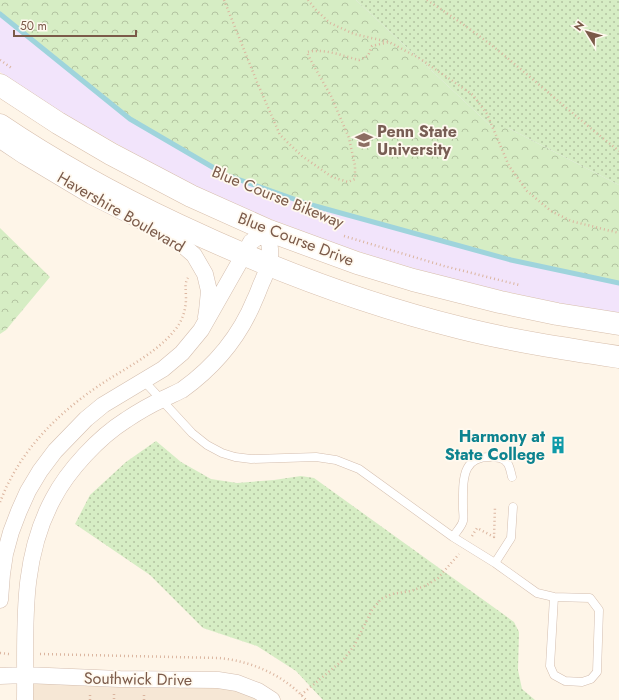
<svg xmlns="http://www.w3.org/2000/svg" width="619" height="700" viewBox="0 0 619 700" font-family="Jost,sans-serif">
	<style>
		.residential { fill: #f6e7d5 }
		.education { fill: #f2e4fb }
		.grass { fill: url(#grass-dots) }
		.forest { fill: url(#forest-crowns) }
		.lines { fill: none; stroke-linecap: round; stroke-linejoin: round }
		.stream { stroke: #9fd4dc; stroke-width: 5 }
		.service-casing { stroke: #d4beaf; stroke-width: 9 }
		.minor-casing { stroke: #d4beaf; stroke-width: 17 }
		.secondary-casing { stroke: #d7beab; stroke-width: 23 }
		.path { stroke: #dbb59f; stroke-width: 2.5; stroke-dasharray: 1 3; stroke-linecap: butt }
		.service { stroke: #fff; stroke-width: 8 }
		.minor { stroke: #fff; stroke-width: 16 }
		.secondary { stroke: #fff; stroke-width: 22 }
		.labels { text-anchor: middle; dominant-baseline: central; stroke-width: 3.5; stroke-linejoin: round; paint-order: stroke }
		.education-label { font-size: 16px; font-weight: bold; fill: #785e54; stroke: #fff9ef; text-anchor: start }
		.street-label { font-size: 16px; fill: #7b5a49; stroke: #fff9ef }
		.culture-label { font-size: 16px; font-weight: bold; fill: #0d838f; stroke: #fff9ef; text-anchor: end }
	</style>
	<defs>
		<pattern id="grass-dots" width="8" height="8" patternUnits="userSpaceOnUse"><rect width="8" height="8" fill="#d6edc4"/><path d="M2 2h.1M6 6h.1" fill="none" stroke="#b3c3a1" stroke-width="1.8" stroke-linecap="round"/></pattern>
		<pattern id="forest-crowns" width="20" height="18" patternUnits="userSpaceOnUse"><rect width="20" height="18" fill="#d6edc4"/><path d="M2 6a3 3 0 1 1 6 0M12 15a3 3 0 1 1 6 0" fill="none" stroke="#b3c3a1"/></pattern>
	</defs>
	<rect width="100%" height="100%" fill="#fef5e8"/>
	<!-- residential -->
	<path class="residential" d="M25,675L218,680L272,700H25Z"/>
	<!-- education -->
	<path class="education" d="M0,0H619V313L588,309L539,299L458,281L375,257L331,242L273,220L231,203L191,184L142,158L78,122L24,89L0,72Z"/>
	<!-- grass -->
	<path class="grass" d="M356,0H619V185L508,128H493Z
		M156,441L181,462L211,479L237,483L274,480L301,476L314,478L514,622L519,632L518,670L522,689L535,700H323L296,671L257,646L203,628L150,575L75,524L90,495L126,462Z"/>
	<!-- forest -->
	<path class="forest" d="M0,0H356L493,128H508L619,185V283L511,260L308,204L226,175L130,119L0,14Z
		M0,228L50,277L6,330L0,334Z"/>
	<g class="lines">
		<!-- stream -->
		<path class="stream" d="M0,14L130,119L226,175L308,204L511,260L619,283"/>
		<!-- service casing -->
		<g class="service-casing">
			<path id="service" d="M144,381L192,433L207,445L222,453L235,457L251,459L316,457L336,460L359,469L453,537L495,563L537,593L554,597L590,598L599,610L597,672L591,679L582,682L565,681L554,675L550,666L554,597
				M453,537C456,532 462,526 463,521C464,517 463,512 463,509C463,480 460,451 500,458C509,460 510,469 512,477
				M495,563L511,538L513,507"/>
		</g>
		<!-- minor casing -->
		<g class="minor-casing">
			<path id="minor" d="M0,140L24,156L91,196L153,227L179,242L194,255L205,274L209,291L207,311L206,317
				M0,600L2,574L5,554L11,532L19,511L28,491L40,471L55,451L86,419L103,405L163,369L182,353L201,330L251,242L267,230C269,241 272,254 269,266C267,271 265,275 263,280C260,286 258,293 255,299C240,336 214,367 182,390C176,393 169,396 163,399C150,405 138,412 126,420C99,437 68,470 53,499C19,562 26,631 25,700
				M0,676L25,675L120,679L218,680L237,683L258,691L272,700"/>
		</g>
		<!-- secondary casing -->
		<g class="secondary-casing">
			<path id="secondary" d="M0,85L58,123L111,154L191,196L267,230L357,263L413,280L500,302L557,314L619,324
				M0,125C56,163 117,196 178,225C269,268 364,304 461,328C513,341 566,349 619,357"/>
		</g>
		<!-- path -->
		<path class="path" d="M224,0L257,82L280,135L302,156L332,177L348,182L355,179V166L349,138L331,96L310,59L307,52C324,48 343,56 359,60L368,56L372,46L389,42
			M308,0L316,10L330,23L354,34L389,42L419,58L473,95L487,114L509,166L527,191L551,211L571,221L619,233
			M427,0C456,19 485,39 511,61C547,91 582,122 619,151
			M0,60L13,69
			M344,236L444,266L519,285
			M0,502C3,495 6,487 10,480C31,439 67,406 106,381C128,367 157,352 174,331C182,322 186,310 186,298C186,290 184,284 188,278
			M472,536L477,528L494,537L495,507
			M0,653L9,654
			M40,654L219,658C251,661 284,675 306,700
			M114,694V700
			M301,695L343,660L354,646L372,610L381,599L392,594L411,591L427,585L438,578L459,554
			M90,700V693
			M144,700V694"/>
		<!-- service -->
		<use href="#service" class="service"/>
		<!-- minor -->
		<use href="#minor" class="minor"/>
		<!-- secondary -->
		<use href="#secondary" class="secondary"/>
	</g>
	<!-- icons -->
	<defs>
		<g id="university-bare" transform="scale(1.38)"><path d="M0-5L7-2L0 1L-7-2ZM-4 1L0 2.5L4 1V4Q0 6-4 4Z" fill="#8d6e63" stroke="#fff9ef" stroke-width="2.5" paint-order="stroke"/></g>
		<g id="building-bare" transform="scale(1.38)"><path d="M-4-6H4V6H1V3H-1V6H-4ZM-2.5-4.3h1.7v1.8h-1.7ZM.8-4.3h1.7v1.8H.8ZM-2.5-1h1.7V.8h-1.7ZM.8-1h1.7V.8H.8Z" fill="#0f9aa8" stroke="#fff9ef" stroke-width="2.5" paint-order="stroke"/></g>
	</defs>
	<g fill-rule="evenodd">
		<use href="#university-bare" x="364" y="140"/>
		<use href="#building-bare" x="558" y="445"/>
	</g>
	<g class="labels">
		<!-- education labels -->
		<g class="education-label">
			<text x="377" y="131">Penn State<tspan x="377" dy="18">University</tspan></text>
		</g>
		<!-- street labels -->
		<g class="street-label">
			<text transform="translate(278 197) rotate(22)">Blue Course Bikeway</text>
			<text transform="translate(121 212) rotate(30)">Havershire Boulevard</text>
			<text transform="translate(296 239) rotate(21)">Blue Course Drive</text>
			<text transform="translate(138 679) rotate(1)">Southwick Drive</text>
		</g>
		<!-- culture labels -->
		<g class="culture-label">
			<text x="545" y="436">Harmony at<tspan x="545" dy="18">State College</tspan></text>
		</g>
	</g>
	<!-- north arrow -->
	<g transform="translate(587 32) rotate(307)" stroke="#fff9ef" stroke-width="3" paint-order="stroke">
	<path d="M0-3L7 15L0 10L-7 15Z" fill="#7b5a49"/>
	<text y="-6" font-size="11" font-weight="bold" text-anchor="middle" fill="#7b5a49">N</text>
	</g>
	<!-- scale -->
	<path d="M14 30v6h122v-6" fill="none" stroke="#7b5a49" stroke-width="2"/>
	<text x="20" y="30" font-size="12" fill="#7b5a49" stroke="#fff9ef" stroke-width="3" paint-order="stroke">50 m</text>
</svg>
